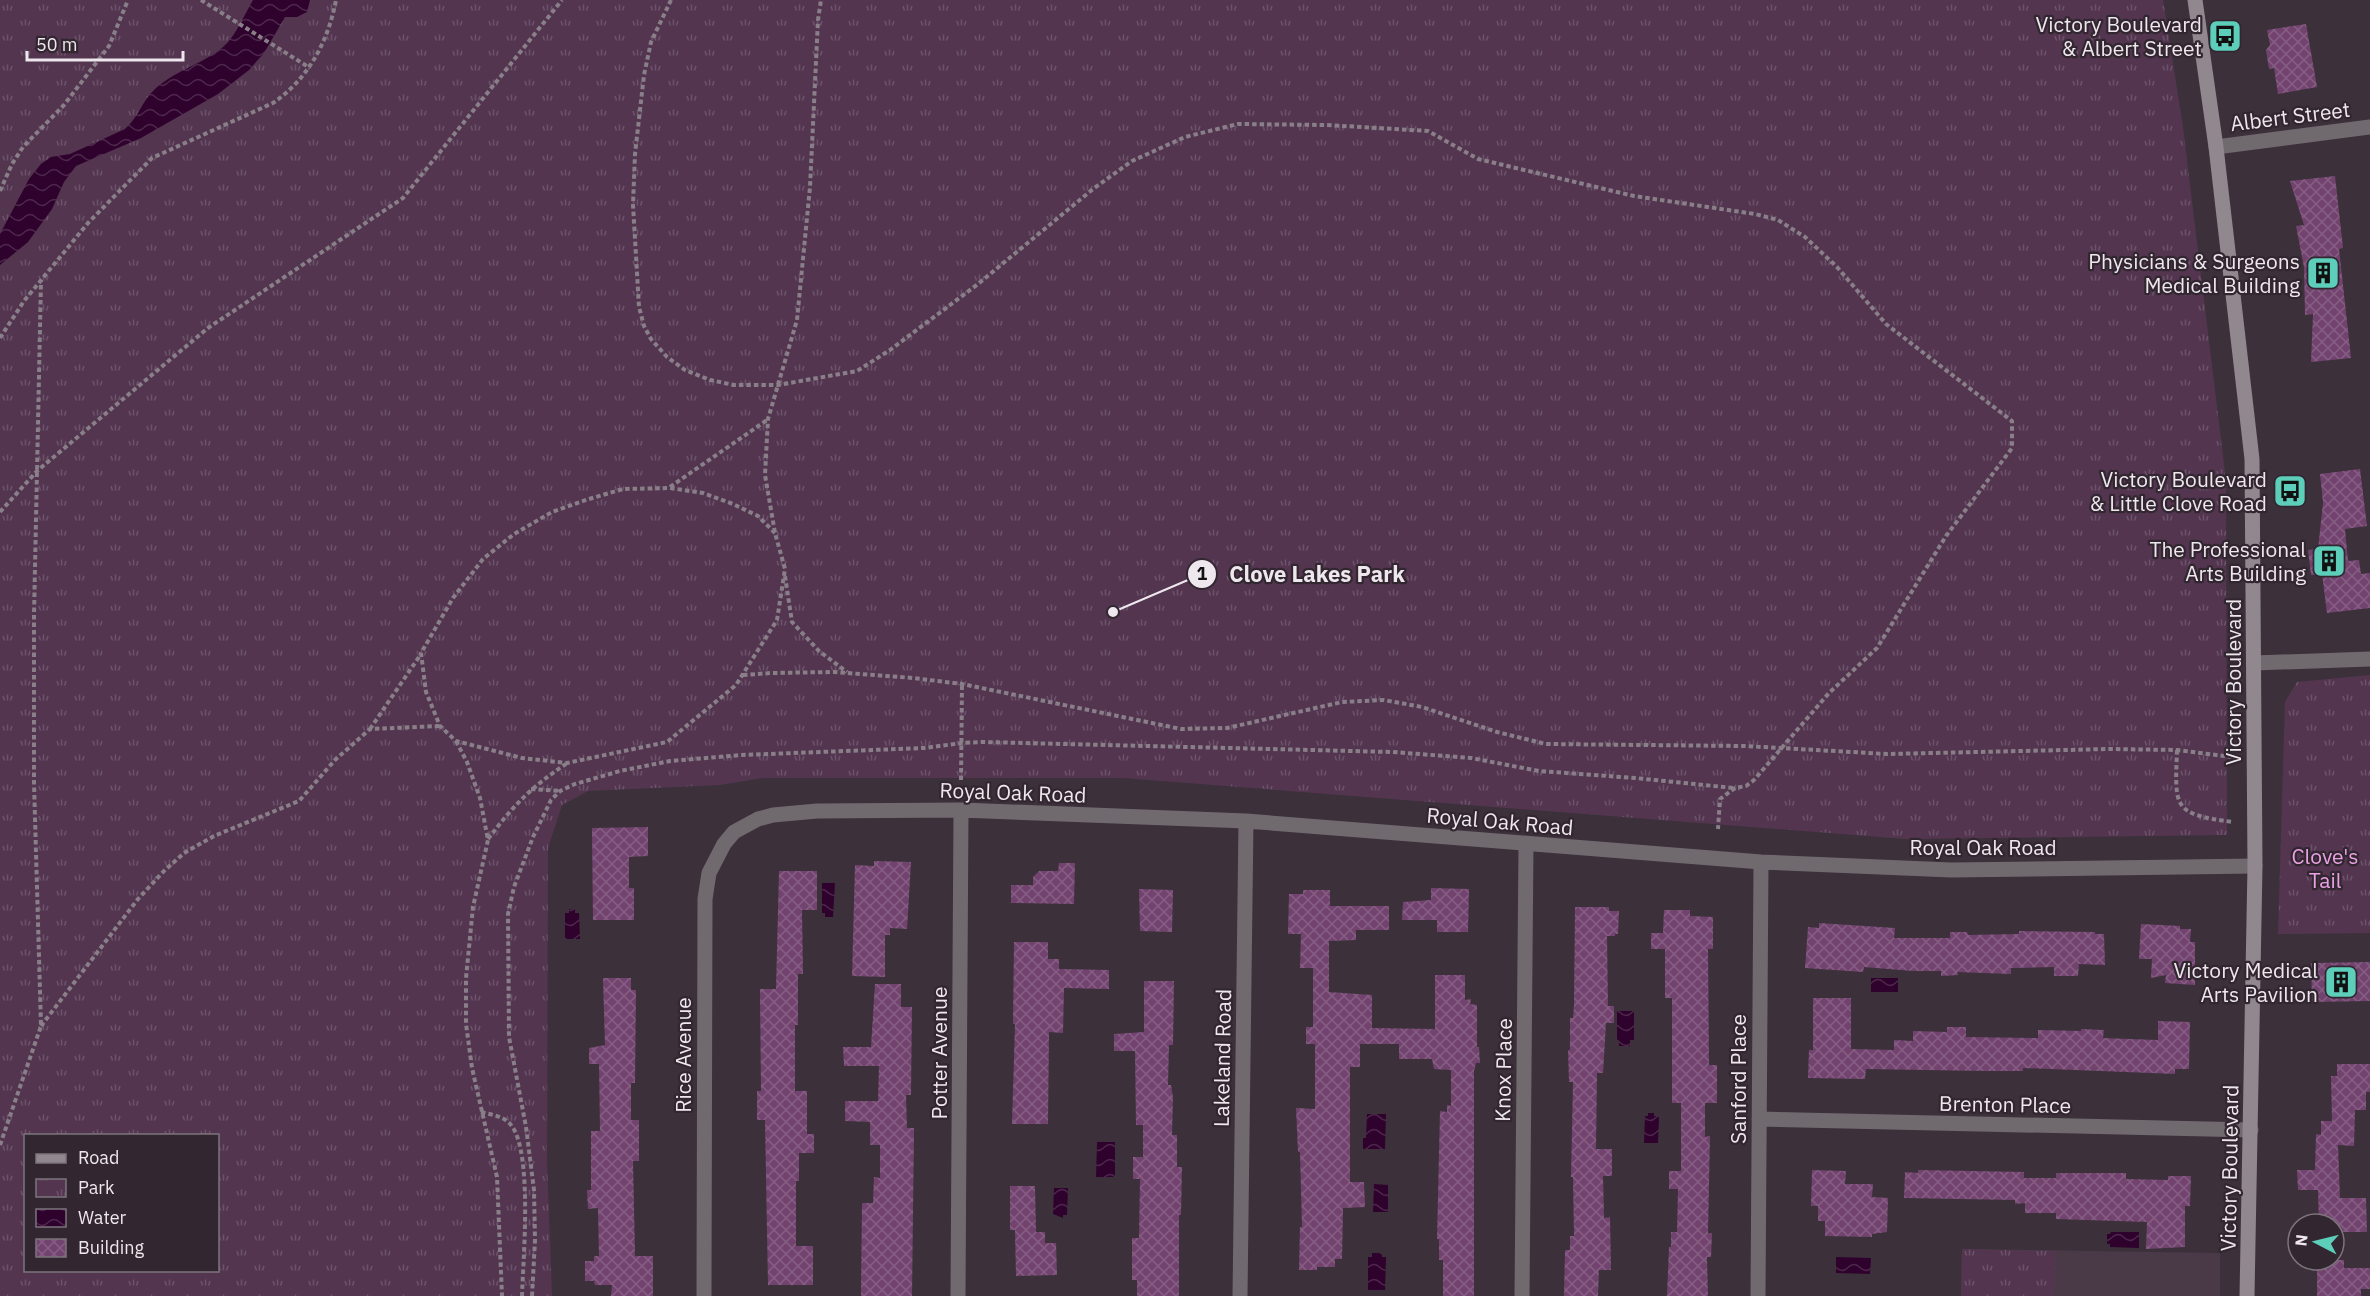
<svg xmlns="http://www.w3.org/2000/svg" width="2370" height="1296" viewBox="0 0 2370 1296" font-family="'IBM Plex Sans',sans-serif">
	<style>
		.built { fill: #4a3a48 }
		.park { fill: url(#park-tufts); fill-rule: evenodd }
		.water { fill: url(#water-waves) }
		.building { fill: url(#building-cross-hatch) }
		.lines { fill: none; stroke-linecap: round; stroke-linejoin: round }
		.path { stroke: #897f88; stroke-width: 4; stroke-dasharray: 4.5 3; stroke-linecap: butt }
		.minor { stroke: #706a6f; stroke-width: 15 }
		.secondary { stroke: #90878f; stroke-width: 15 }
		.labels { text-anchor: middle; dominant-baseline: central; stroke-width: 4.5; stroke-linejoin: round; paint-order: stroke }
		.poi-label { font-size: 21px; fill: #eee7ed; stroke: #322731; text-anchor: end }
		.street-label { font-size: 21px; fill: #eee7ed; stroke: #322731 }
		.park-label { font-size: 21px; fill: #eaa1e4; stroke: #322731 }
		.leader { fill: none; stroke: #eee7ed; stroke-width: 2 }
		.callout-dot { fill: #eee7ed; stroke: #322731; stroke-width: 2 }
		.mark-label { font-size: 18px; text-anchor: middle; font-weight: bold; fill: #111 }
		.callout-label { font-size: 22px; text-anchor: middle; font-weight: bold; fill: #eee7ed; stroke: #322731; stroke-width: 4.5; stroke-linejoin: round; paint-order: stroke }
	</style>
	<defs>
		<pattern id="park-tufts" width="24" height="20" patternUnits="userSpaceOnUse" patternTransform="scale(1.5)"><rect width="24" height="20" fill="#533550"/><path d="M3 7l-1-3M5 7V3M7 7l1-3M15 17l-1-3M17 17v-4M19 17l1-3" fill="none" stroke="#6c526a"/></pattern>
		<pattern id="water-waves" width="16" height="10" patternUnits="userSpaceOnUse" patternTransform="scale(1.5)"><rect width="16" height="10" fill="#2e022c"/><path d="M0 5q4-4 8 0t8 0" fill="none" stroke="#4d274b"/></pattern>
		<pattern id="building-cross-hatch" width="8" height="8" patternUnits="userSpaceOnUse" patternTransform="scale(1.5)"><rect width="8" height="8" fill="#72436f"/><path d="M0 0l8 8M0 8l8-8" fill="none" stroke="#865e84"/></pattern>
	</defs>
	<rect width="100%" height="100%" fill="#3c303b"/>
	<!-- built -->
	<path class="built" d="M1962,1249L2220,1253V1296H1961Z"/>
	<!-- park -->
	<path class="park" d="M0,0H2163L2183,127L2226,481L2227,835L1906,839L1123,778H763L720,785L588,791L562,805L548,848L547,1161L552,1296H0ZM26,1136H218V1270H26Z
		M2370,675V933L2278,934L2285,702L2297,682Z
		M1962,1249L2055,1251L2054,1296H1961Z"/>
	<!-- water -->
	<path class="water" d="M253,0H310L307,12L297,17H285L264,53L249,70L218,94L141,138L76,166L64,182L52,209L28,242L0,265V234L29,179L41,164L51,157L70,154L125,129C138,118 142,101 155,89C176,70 203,64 223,47C236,36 244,15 253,0Z
		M822,883H835L833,917H825V913H822Z
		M569,909H575V913H579L580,939H565V913H569Z
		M1871,978H1898V992H1871Z
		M1617,1011H1634V1040H1630V1046H1619V1041L1617,1040Z
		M1648,1113H1654V1116L1659,1117L1658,1143H1644L1645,1116H1648Z
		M1367,1114H1386L1385,1149H1363V1138H1366Z
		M1097,1142H1115V1177H1096Z
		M1374,1184L1388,1185V1212H1373Z
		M1054,1188H1068L1067,1215H1063V1218L1053,1214Z
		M2111,1232H2139V1248L2110,1247V1244H2107V1234H2110Z
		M1372,1253H1382V1257H1386L1385,1290H1368V1257H1372Z
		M1836,1257L1871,1258L1870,1274L1836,1273Z"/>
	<!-- building -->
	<path class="building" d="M2306,24L2317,87L2278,94L2274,68L2269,69L2266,50L2270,45L2267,30Z
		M2335,176L2343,248L2339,249L2351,358L2311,362L2313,314L2305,315L2304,267L2296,226L2304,225L2290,181Z
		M2360,469L2367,526L2345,529L2348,561L2359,560L2361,574L2370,573V608L2327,613L2322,574L2311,575L2308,550L2318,549L2323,503L2320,474Z
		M648,827V856L629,857V888H634V920H593L592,828Z
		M874,861L911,862L907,929L890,928V935H885V977L852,976L855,865L874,866Z
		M1059,863H1075L1074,904L1011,903V885H1033V877L1039,871H1058Z
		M779,871H817V910H802L803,974H798V1025H795V1091H807V1134H814V1153H799V1181H796V1246H813V1285H768L765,1120H757V1091H761L760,989H776Z
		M1431,888L1469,889L1468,932H1437V920H1402L1403,902L1431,900Z
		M1139,889L1173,890L1172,932L1140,931Z
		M1303,890H1330V906H1389V930H1356V940L1329,941V992L1372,995V1028L1435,1029V975H1465V1000L1471,999L1470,1004L1477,1005V1047H1479L1480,1063H1476L1474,1071V1296H1443V1260H1439V1239H1437L1440,1111L1447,1112V1105L1451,1106V1070L1434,1069L1432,1059H1399V1044H1360V1067H1350V1182H1364L1365,1207L1343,1208L1342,1259H1335V1267H1317V1270H1299L1300,1227H1302L1300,1152H1298L1296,1108L1315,1109V1044H1306V1027H1313V968H1300L1301,934H1288L1289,894H1303Z
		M1575,907H1609V911H1619L1618,934H1615V936H1607L1608,1006H1614V1023H1606L1603,1073H1597L1596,1149H1612V1176H1603L1604,1218L1610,1217L1611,1270H1599L1598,1296H1564L1565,1250H1570V1236H1574L1573,1177H1571L1573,1082H1569L1568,1050H1570V1018H1573L1574,1006Z
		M1664,910H1690V916L1713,917V949H1708L1709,1065H1717V1103H1705V1137L1710,1136L1708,1233H1712L1711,1257H1707L1708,1296H1667L1669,1247H1671V1232H1677L1678,1189H1669V1171H1681V1103H1672V998H1665V949H1651V933H1663Z
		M1819,923L1895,928L1894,938H1950V932H1967L1968,935L2019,934V931L2095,932V934H2104L2105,965L2079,964L2078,976H2054V967L2011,968V974L1957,972L1958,975L1941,976V971H1913L1864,967L1863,972L1805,968L1808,927L1819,928Z
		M2141,924L2180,926V929H2191L2190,942H2195V985L2165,983L2166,975L2151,978L2152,959H2139Z
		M1014,942H1048V959H1059V969L1109,970V989L1064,988L1063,1033L1049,1032L1048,1124H1012L1015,1024H1013Z
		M2370,962V1001L2312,1002L2311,963Z
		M603,978H631V990H636L635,1083H631V1120H639V1161H633L635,1256H653V1296H611L612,1285H595L594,1281H585V1261H594V1256H599L598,1208L588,1209L587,1190H591V1131H600L599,1064H589V1048L605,1045Z
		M1144,981H1174L1173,1045H1169L1168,1085H1171L1173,1097L1172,1135H1177V1167H1182L1181,1215H1179V1296H1137V1280H1132V1238H1139L1140,1179H1133V1157H1143V1125H1136L1135,1051H1114V1034L1144,1032Z
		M875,984H901V1007H912L911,1095H906L907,1128H914L912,1296H861L862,1203H873L874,1177L880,1178V1145H870V1122L845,1121V1101H878L879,1066H844L843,1047H871Z
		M1813,998H1851V1049L1894,1050V1040L1913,1041V1031L1947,1032V1027H1966V1037L2038,1038V1030L2081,1031V1029L2104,1030L2103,1038L2158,1040V1021L2190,1022L2189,1069H2175V1074L2023,1068V1071H1985L1866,1069L1865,1079L1808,1078L1809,1050H1813Z
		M2337,1064H2370V1092H2366V1110H2355L2354,1146L2338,1145L2340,1198H2366L2367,1232H2334V1224H2319L2318,1190H2298L2297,1170H2315L2316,1134L2321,1135V1121H2332L2331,1076H2337Z
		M1812,1170L1846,1171L1845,1184H1873L1872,1197L1888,1198L1887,1232L1872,1234V1237L1825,1236V1221H1818V1206H1811Z
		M1918,1170L2024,1172V1178H2056V1173H2126V1179L2168,1180V1176H2191L2190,1206H2185V1247L2146,1249L2147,1222L2056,1219V1213H2025V1203L2015,1204V1200L1904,1198L1905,1172L1918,1173Z
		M1010,1186H1035L1036,1232H1045V1243H1056L1057,1275L1016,1276L1015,1230H1010Z
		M2317,1260H2344V1268H2370V1289H2361V1296H2317Z"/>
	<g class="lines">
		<!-- path -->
		<path class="path" d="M201,0L310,68
			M671,0L651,42L644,75L635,154L633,205L639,307L644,326L651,339L667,357L685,370L710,380L734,385H778L857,371L890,350L978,284L1093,189L1132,161L1185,137L1238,124L1327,125L1428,131L1478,159L1634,196L1755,214L1778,220L1805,237L1837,267L1886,324L2012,421V448L1946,536L1877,648L1829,693L1754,780L1746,786L1735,788L1720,799L1718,829
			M0,191L12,164L23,147L64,105L109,46L128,0
			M0,338L24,301L88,223L152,158L273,103C308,79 328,42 336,0
			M670,487L767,420
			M0,512L37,471L208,328L403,198L562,0
			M775,533L758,516L733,504L703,493L670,488L623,489L589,499L552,512L514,534L483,559L453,598L421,653L426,692L440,726L456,741L522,758L567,763L667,742L736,685L777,620L785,569L775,533L765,475L768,419L797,320L810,187L818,20L821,0
			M785,576L792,622L819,651L847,672
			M743,675L771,673L834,672L913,678L962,684L1181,729L1227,728L1342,702L1384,700L1422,707L1497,732L1546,744L1745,746L1887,754L2110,749L2177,750L2232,757
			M370,729L421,654
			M456,741L467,762L480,798L488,840L473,907L466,978V1024L472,1068L497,1177L502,1296
			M2177,750C2175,808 2172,814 2233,822
			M961,780L962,684
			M531,789L560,791
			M488,839C513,806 531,787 566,764
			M41,1026L138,899L164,871L184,853L214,836L299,801L335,760L370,729L440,726
			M481,1112C492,1115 504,1116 511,1125C533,1152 523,1260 522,1296
			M0,1145L41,1026L34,783V615L41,280
			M532,1296L535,1240L534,1190L526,1127L509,1037L508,914L514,887L533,837L551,800L560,791L575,784L620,771L670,761L742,755L924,748L962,743L983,742L1393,752L1471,758L1539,771L1635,778L1734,788"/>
		<!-- minor -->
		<path class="minor" d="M2216,147L2370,127
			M2254,663L2370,659
			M1759,1119L2251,1130
			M704,1296L705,899L709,873L724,844L734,832L758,819L773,815L817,811L961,810L1246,821L1761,862L1951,870L2255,866
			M958,1296L961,810
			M1240,1296L1246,821
			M1522,1296L1526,845
			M1758,1296L1761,862"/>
		<!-- secondary -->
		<path class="secondary" d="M2195,0L2216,147L2252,459L2255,866L2247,1296"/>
	</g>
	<!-- icons -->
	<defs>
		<g id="bus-square" transform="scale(1.725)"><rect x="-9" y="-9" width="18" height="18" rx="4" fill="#5cceba" stroke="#322731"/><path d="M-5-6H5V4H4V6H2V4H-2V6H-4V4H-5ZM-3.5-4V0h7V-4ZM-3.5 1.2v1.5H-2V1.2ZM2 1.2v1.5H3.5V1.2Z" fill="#111"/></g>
		<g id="building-square" transform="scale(1.725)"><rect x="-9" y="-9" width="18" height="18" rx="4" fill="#5cceba" stroke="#322731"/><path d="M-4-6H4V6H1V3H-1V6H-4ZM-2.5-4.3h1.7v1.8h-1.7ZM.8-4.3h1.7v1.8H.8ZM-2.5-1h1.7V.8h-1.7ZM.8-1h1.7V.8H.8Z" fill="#111"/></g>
	</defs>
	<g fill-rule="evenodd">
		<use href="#bus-square" x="2225" y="36"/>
		<use href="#building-square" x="2323" y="273"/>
		<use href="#bus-square" x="2290" y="491"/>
		<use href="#building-square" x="2329" y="561"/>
		<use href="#building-square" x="2341" y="982"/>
	</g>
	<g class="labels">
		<!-- poi labels -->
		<g class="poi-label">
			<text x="2202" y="24">Victory Boulevard<tspan x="2202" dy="24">&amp; Albert Street</tspan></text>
			<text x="2300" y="261">Physicians &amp; Surgeons<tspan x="2300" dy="24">Medical Building</tspan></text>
			<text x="2267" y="479">Victory Boulevard<tspan x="2267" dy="24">&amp; Little Clove Road</tspan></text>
			<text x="2306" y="549">The Professional<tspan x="2306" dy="24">Arts Building</tspan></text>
			<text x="2318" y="970">Victory Medical<tspan x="2318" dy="24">Arts Pavilion</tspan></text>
		</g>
		<!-- street labels -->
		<g class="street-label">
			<text transform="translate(2290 116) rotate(-7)">Albert Street</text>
			<text transform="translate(2233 682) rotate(-90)">Victory Boulevard</text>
			<text transform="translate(1013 792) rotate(2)">Royal Oak Road</text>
			<text transform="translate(1500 821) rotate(5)">Royal Oak Road</text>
			<text x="1983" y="847">Royal Oak Road</text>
			<text transform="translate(939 1053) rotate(-90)">Potter Avenue</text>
			<text transform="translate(683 1055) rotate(-90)">Rice Avenue</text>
			<text transform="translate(1222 1058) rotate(-89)">Lakeland Road</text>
			<text transform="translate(1503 1070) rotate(-89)">Knox Place</text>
			<text transform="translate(1738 1079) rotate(-90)">Sanford Place</text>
			<text transform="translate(2005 1104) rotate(1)">Brenton Place</text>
			<text transform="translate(2229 1168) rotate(-89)">Victory Boulevard</text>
		</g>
		<!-- park labels -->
		<g class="park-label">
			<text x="2325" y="856">Clove's<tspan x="2325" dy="24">Tail</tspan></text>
		</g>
	</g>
	<!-- callouts -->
	<path class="leader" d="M1113 612L1202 574"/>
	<g class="callout-dot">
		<circle cx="1113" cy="612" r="6"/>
		<circle cx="1202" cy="574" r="15"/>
	</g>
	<g class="mark-label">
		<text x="1202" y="580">1</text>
	</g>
	<g class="callout-label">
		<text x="1317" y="582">Clove Lakes Park</text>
	</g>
	<!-- legend -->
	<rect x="24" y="1134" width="195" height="138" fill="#322731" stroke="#7d747c" stroke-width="1.5"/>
	<rect x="36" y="1154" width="30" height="9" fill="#90878f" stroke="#7d747c" stroke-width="1.5"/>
	<text x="78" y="1164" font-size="18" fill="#eee7ed">Road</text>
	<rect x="36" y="1179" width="30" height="18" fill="url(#park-tufts)" stroke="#7d747c" stroke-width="1.5"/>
	<text x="78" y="1194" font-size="18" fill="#eee7ed">Park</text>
	<rect x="36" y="1209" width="30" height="18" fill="url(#water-waves)" stroke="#7d747c" stroke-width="1.5"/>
	<text x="78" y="1224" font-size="18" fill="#eee7ed">Water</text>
	<rect x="36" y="1239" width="30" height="18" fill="url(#building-cross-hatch)" stroke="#7d747c" stroke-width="1.5"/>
	<text x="78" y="1254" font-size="18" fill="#eee7ed">Building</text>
	<!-- north arrow -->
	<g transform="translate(2316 1242) rotate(277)"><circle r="28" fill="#322731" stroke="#7d747c" stroke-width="1.5"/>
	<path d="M0-4.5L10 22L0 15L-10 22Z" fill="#5cceba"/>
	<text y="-9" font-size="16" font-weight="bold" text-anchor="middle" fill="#eee7ed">N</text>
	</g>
	<!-- scale -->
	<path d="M27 51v9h156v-9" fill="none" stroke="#eee7ed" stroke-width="3"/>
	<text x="36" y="51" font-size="18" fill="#eee7ed" stroke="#322731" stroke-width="4.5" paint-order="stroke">50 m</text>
</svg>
